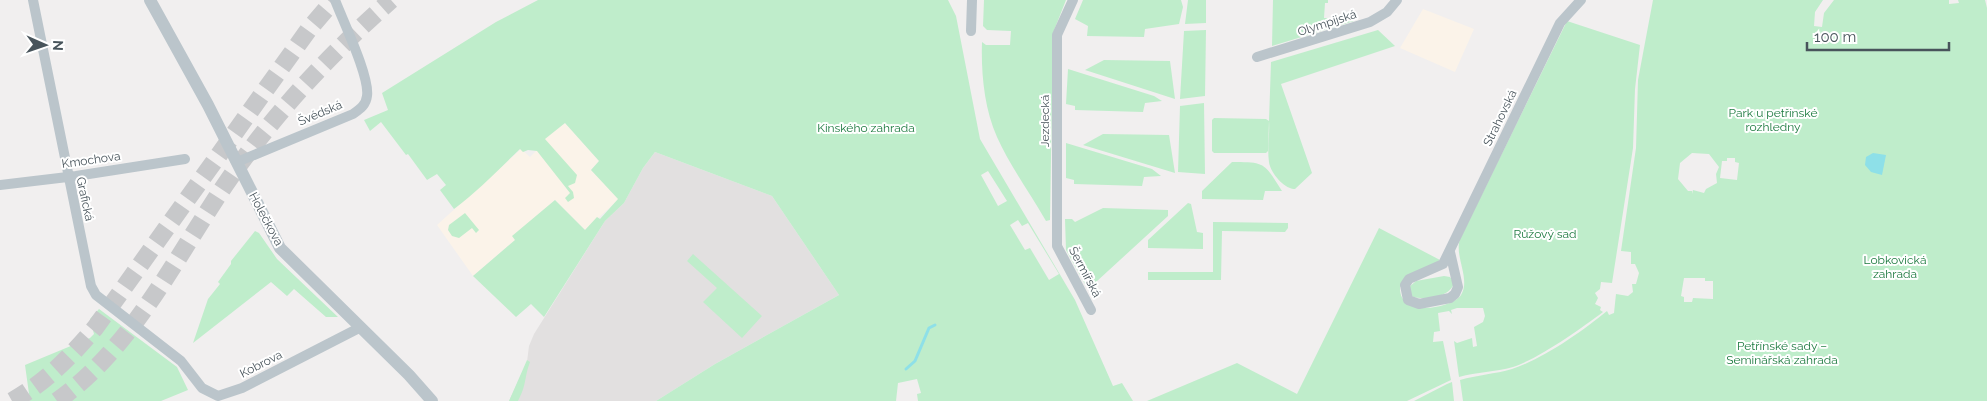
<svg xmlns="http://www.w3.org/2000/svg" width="1987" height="401" viewBox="0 0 1987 401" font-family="Raleway,sans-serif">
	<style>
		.commercial { fill: #fbf3e9 }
		.education { fill: #e2e0e0 }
		.green { fill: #bfedcb; fill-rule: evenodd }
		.water { fill: #8ee0e8 }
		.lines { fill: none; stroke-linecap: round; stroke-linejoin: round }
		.stream { stroke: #8ee0e8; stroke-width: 3 }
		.trunk-tunnel { stroke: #c7c8ca; stroke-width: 18; stroke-dasharray: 18 9; stroke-linecap: butt }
		.minor { stroke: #bbc5cb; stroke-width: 10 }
		.tertiary { stroke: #bbc5cb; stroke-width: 12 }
		.labels { text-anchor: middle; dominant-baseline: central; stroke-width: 4; stroke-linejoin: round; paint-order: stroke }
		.street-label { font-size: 12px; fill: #48545b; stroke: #fff }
		.park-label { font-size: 12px; fill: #1b793e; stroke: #fff }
	</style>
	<rect width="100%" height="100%" fill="#f1efef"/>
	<!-- commercial -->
	<path class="commercial" d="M1423,9L1474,29L1455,72L1400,48Z
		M565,123L599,161L591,170L619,199L585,230L555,200L513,236L515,240L473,276L437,225L521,149L530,157L546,141L544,139Z"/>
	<!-- education -->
	<path class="education" d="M655,152L772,196L839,295L715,364L656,401H509L527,362L529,346L534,334L605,221L624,203L643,168Z"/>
	<!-- green -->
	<path class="green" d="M538,0H948L956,16L980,139L1075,300L1113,386L1122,383L1133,401H918L917,394L921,393L917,379L898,383L896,401H656L715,364L839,295L772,196L655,152L643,168L624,203L605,221L544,317L531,304L516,317L473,276L515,240L512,236L555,200L585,230L597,217L600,219L618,199L591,170L599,161L565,123L545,139L577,175L575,183L568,186L573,192L574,198L568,202L565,198L570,193L537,151L528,150L523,152L520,149C499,169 478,191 454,209L440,190L446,185L437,174L427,180L408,154L406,155L381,122L370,131L364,120L388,110L382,93L496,22ZM988,171L1007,201L998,206L981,175ZM1018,220L1022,226L1028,223L1059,274L1049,280L1030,248L1025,250L1010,225Z
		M984,0H1066L1053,33L1050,220L1046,221C1030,193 1010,166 997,137C984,108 981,72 982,42L986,45H1010L1011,31L987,30L983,26Z
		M1083,0H1181L1183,7L1179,24L1145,29L1144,37L1087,36L1088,26L1075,19Z
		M1188,0H1206V23L1185,24Z
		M1273,0H1328V3H1325L1324,18H1354V21L1272,46Z
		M1653,0H1823L1815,12L1814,26L1822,27L1824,13L1834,0H1949V4L1959,3L1958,0H1985L1987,8V401H1463L1460,380C1477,375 1495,374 1512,369C1541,360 1583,331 1607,311L1609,315L1614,313L1616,294L1628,296L1633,292L1632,284H1636L1639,273L1635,264H1631V252L1621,251L1636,148L1638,80ZM1692,153L1709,154L1719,167L1716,174L1717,183L1706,189L1704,193L1693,190L1692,194V191H1688L1678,179L1680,163ZM1727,158H1735V162L1739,163L1737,180L1720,178L1722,161H1727ZM1684,278H1705V281H1713V299L1693,298L1692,302H1684V297L1681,296Z
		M1567,21L1640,45L1635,89L1633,148L1612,283L1601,282L1600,289L1595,293L1598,298L1595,304L1601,307L1600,310L1603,312C1580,329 1540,358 1513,367C1495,372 1477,372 1459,377L1454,341L1457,343L1472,338L1473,347L1477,346L1474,327L1483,322L1485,316L1483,308H1457L1451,310L1452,314L1449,311L1438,313L1440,331L1434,332L1433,342L1443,341L1451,380L1407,401H1147L1237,363L1297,394L1379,228L1440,260L1400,287C1399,320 1454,307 1461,295C1471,279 1454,256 1460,239Z
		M1206,30L1205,96L1180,99L1184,31Z
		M1378,30L1395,46L1281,84L1312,173L1295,189C1284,189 1270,172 1269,162C1267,149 1270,134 1269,121L1268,151L1266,153H1214L1212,151V120L1214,118L1266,119L1269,121L1271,62Z
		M1104,60L1170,61L1175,99L1085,70Z
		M1068,69L1154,96L1162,101L1145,103L1143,112L1075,110V106L1066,104Z
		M1204,103L1205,174L1178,172L1180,106Z
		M1103,134L1169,135L1175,173L1083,145Z
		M1066,143L1152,169L1161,176L1144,177L1142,186L1074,184V180L1066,178Z
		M1232,162C1266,162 1264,163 1282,191H1265L1263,200L1202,199V191Z
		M1188,203L1191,204L1197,232L1203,233V249L1148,248V240Z
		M1103,208L1168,210V216L1096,282L1086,286L1066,250L1065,219H1072L1075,222Z
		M465,213L479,230L476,233L472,228L459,238L452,236L448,230L449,225Z
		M1213,222L1288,223V228L1285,232L1222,231L1221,280H1148V272H1213Z
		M255,231L259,233L277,259L338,317H326L294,289L287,296L271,282L193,343L208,299L220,284L218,282L231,264V261Z
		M693,254L762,316L742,338L703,302L717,288L687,261Z
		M1444,276L1450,277L1454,283C1450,298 1423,301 1411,296L1408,288L1416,281Z
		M99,309L177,367L188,390L161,401H30L25,365L90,338L94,334L90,319Z
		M527,360L530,362C524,378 527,384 518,401H509Z
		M1452,382L1454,401H1414L1447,384Z"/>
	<!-- water -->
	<path class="water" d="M1873,153L1886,155L1882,175L1871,172L1865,165L1866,157Z"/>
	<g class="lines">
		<!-- stream -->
		<path class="stream" d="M906,369L915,361L929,328L935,325"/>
		<!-- trunk-tunnel -->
		<path class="trunk-tunnel" d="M12,401C46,382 70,357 95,328L309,29L334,0
			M57,401C132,348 174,260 225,185C272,116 329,55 391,0"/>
		<!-- minor -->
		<path class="minor" d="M33,0L91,286L96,295L181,361L202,388L218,396L242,388L361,327
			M1073,0L1057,35V246L1091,310
			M971,31L972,0
			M1257,57L1370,22L1387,12L1397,0
			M237,162L353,114C360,109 366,105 367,96C370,77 343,21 335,0
			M0,185L76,176L185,159
			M1450,252L1458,287L1455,294L1450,298L1419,304L1408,300L1405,285L1409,279L1443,264L1560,23L1581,0"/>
		<!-- tertiary -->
		<path class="tertiary" d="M150,0L208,105L280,248L409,375L432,401"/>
	</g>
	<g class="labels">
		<!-- street labels -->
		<g class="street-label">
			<text transform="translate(1327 23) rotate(-18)">Olympijská</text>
			<text transform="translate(320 113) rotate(-23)">Švédská</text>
			<text transform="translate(1500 118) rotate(-64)">Strahovská</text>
			<text transform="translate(1045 121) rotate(-90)">Jezdecká</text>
			<text transform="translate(91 160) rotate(-8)">Kmochova</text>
			<text transform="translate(85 199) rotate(78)">Grafická</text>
			<text transform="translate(266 219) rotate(62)">Holečkova</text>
			<text transform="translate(1085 272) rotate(62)">Šermířská</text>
			<text transform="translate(261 364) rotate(-27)">Kobrova</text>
		</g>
		<!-- park labels -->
		<g class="park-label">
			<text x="1773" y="113">Park u petřínské<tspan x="1773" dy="14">rozhledny</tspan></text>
			<text x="866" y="128">Kinského zahrada</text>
			<text x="1545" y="234">Růžový sad</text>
			<text x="1895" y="260">Lobkovická<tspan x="1895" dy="14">zahrada</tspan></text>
			<text x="1782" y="346">Petřínské sady –<tspan x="1782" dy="14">Seminářská zahrada</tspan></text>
		</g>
	</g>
	<!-- north arrow -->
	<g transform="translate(45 45) rotate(92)" stroke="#ffffff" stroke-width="4" paint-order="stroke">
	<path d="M0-4L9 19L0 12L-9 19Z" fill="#48545b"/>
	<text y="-8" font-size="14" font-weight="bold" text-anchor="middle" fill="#48545b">N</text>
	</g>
	<!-- scale -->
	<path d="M1807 42v8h142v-8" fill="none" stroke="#48545b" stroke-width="2.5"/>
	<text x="1814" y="42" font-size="15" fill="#48545b" stroke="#ffffff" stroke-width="4" paint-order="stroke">100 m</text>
</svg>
